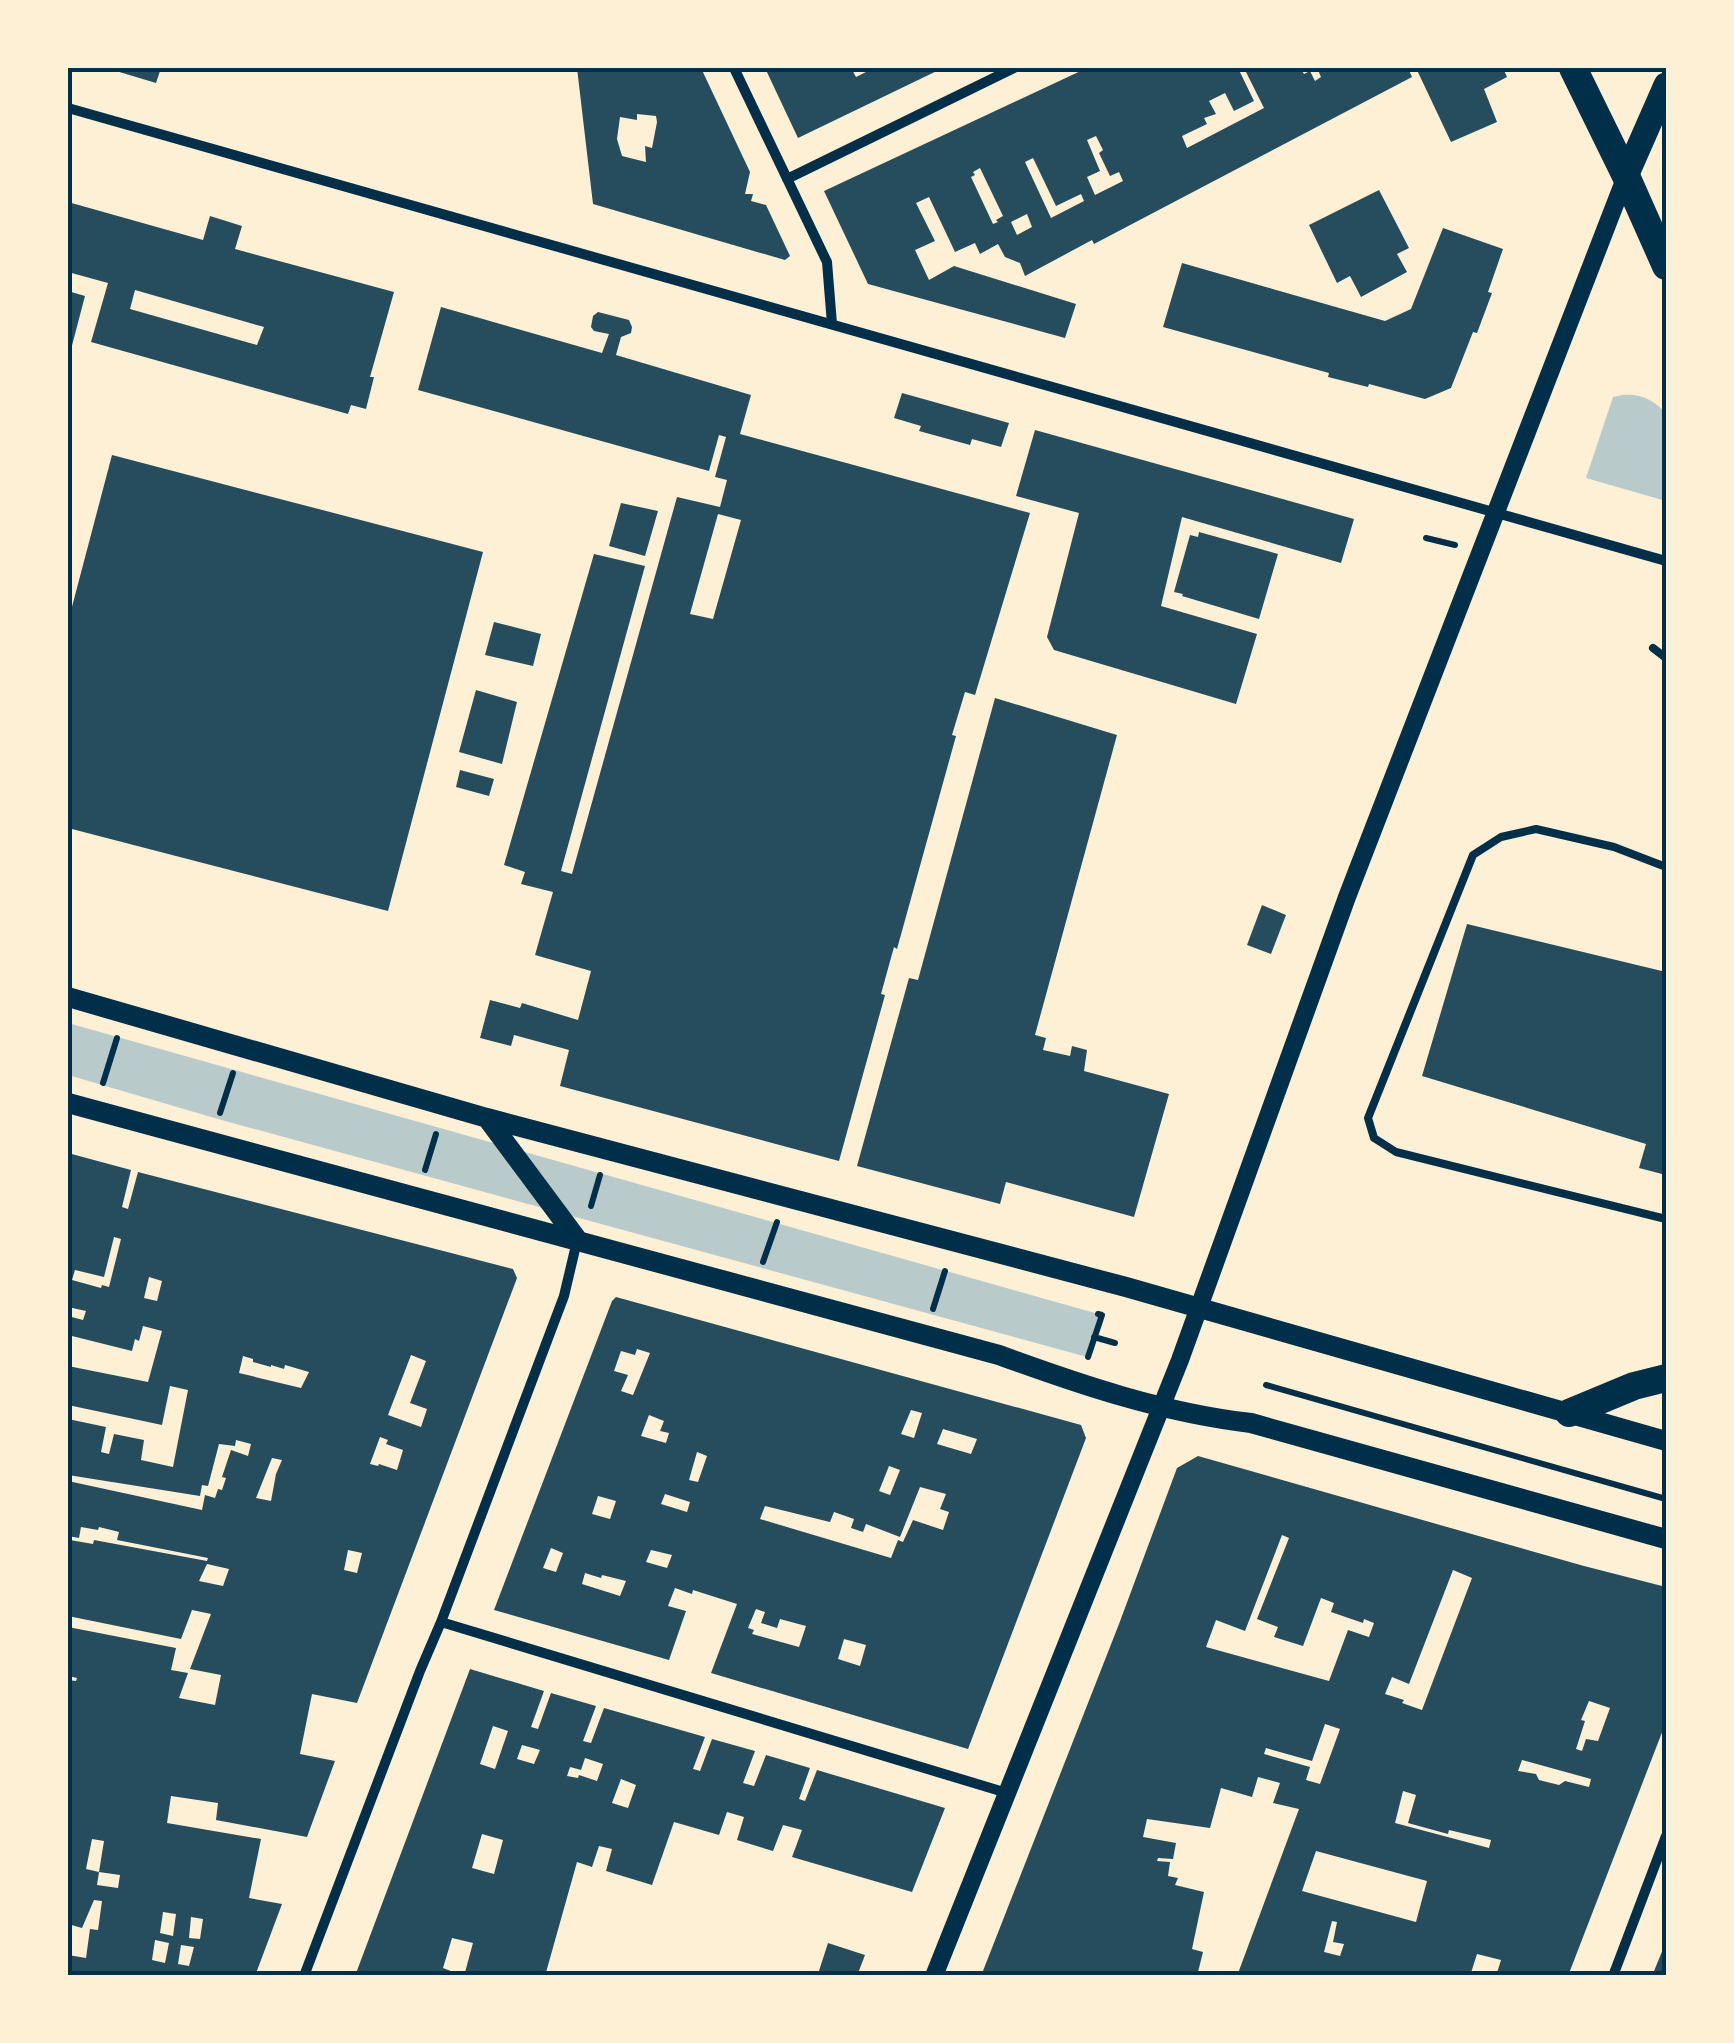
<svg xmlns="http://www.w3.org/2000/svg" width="1734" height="2043" viewBox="0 0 1734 2043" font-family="Overpass,sans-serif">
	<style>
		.green { fill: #b9caca }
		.building { fill: #264d5e; fill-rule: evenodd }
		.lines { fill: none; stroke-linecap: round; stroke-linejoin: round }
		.path { stroke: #003049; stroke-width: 6 }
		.service { stroke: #003049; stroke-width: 8 }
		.minor { stroke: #003049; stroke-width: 10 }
		.tertiary { stroke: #003049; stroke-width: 18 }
		.secondary { stroke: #003049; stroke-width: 20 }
		.primary { stroke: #003049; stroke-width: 25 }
		.trunk { stroke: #003049; stroke-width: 28 }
		.neatline { fill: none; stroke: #003049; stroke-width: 4 }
	</style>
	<rect width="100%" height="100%" fill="#fdf0d5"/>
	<!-- green -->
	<path class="green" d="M1622,395C1640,393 1655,400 1666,414V501L1586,478L1613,397Z
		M68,1023L1102,1315L1087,1357L218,1119L68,1075Z"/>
	<!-- building -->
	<path class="building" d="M106,68H161L156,83Z
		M577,68H701L750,172L745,194H753L751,201L766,205L790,256L785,260L593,204ZM637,114L656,116L657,122L652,148L645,146L646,162L622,156L617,139L620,117L637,120Z
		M765,68H824L825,70L831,68H851L856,77L868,71L866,68H943L798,138Z
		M1087,68H1238L1254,101L1234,111L1225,93L1209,101L1216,114L1204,118L1207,124L1182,136L1187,148L1264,108L1244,68H1300L1304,74L1310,71L1315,81L1321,77L1317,68H1408L1412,77L1094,244L1092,240L1025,276L1020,263L1005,257L998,244L980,254L975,243L955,252L929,197L916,203L935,241L915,250L929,280L954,266L1076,304L1065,338L868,284L824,191ZM1096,136L1103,150L1099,153L1110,176L1119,172L1123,181L1095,195L1087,177L1100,171L1087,140ZM1033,158L1056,206L1081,194L1084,201L1051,218L1025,162ZM980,168L1003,216L996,220L998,222L993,224L971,177L975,175L973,172ZM1027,214L1032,227L1017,235L1011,222Z
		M1416,68H1503L1507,77L1484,89L1497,122L1451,142Z
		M1379,190L1409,248L1397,254L1407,272L1361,297L1350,276L1337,283L1309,225Z
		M68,202L203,240L210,216L242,226L235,249L394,292L370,377H374L366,409L351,405L348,414L91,342L108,283L68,272ZM135,290L264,327L257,345L130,309Z
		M1443,228L1503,249L1488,292L1492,293L1477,333L1473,332L1451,388L1425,399L1369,384L1368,387L1328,377L1329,373L1163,327L1182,263L1385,321L1411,309Z
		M68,291L85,296L69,357H68Z
		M441,307L602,353L609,334L594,331L591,327L593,316L598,312L629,320L632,327L631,333L621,337L616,355L751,395L740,434L1030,513L975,695L965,692L952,735L956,736L897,949L894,947L881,994L885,995L839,1161L560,1086L569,1050L514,1035L511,1046L480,1038L490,1000L520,1008L522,1003L578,1020L591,971L535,955L553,892L521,884L525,872L504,865L594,554L645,566L561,871L572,874L677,497L720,507L727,480L715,477L726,437L719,435L709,471L418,390ZM718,514L741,520L713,619L690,614Z
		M902,393L1009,423L1001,447L972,439L970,445L919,431L921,426L894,418Z
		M1035,430L1354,519L1341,563L1182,517L1161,606L1257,634L1236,704L1054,650L1047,637L1079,513L1016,496Z
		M112,455L483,552L388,911L68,828V622Z
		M621,503L658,511L645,556L609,546Z
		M1199,532L1278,554L1259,619L1182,596L1183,594L1174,592L1190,535L1198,537Z
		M494,622L541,634L533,666L485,655Z
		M476,690L517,702L502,764L459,752Z
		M995,698L1117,735L1035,1035L1046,1038L1043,1050L1070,1056L1072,1046L1087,1050L1084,1071L1169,1094L1134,1217L1006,1182L1000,1204L857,1166L909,978L918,980Z
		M460,770L494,779L489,796L456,787Z
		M1262,905L1286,915L1271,954L1247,945Z
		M1467,924L1666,972V1175L1639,1168L1646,1144L1422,1076Z
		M68,1153L131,1170L122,1207L128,1209L138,1172L513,1269L517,1278L357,1703L312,1694L300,1754L335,1761L307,1837L216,1820L218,1803L171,1796L167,1823L261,1839L249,1898L282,1904L255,1976H68V1955L86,1958L90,1929L98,1930L102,1901L94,1900L82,1928L68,1924V1680L76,1681L77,1678L68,1676V1627L176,1648L171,1670L188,1673L179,1698L215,1705L221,1675L190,1669L211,1614L192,1610L181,1639L68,1616V1553L70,1540L93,1544L94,1540L207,1561L208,1558L117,1540L119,1532L99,1527L98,1530L81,1527L79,1538L68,1536V1481L202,1510L205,1495L215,1498L218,1489L222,1490L226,1478L222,1477L231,1450L248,1456L251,1444L236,1440L235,1446L219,1444L208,1486L202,1485L200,1496L68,1475V1419L106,1427L101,1452L109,1454L114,1434L144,1440L141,1460L173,1467L188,1390L170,1386L162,1425L68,1405V1366L148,1382L162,1331L143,1326L139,1341L135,1339L132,1351L68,1335V1316L83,1320L86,1311L68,1307ZM114,1237L121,1239L109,1287L102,1285L101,1288L72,1280L75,1270L104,1277ZM149,1277L162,1281L157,1301L144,1298ZM411,1355L426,1361L410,1403L427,1409L421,1427L388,1415ZM243,1356L253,1359V1362L271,1367V1365L284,1369L285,1365L309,1372L301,1388L239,1373ZM380,1437L388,1440L386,1444L403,1450L397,1470L379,1464L378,1466L370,1464ZM272,1458L282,1460L276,1474L271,1501L256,1498ZM348,1550L362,1553L357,1573L344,1570ZM207,1564L229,1569L223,1586L199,1581ZM92,1839L104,1841L99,1872L86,1869ZM99,1872L120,1875L118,1888L97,1885ZM163,1912L176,1914L173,1936L160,1933ZM191,1917L203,1919L200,1939L189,1938ZM155,1940L169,1943L165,1963L152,1960ZM181,1945L194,1947L189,1966L178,1964Z
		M616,1297L1081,1425L1086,1438L968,1749L711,1673L737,1604L693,1590L692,1594L675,1588L668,1606L686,1611L669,1660L494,1610L612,1301ZM637,1349L650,1353L633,1395L621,1391L628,1375L614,1371L621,1351L635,1355ZM911,1410L922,1413L914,1438L901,1434ZM649,1415L664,1421L660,1431L669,1433L666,1443L641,1436ZM943,1429L977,1439L971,1454L937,1444ZM697,1452L707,1456L698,1482L689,1480ZM889,1466L900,1470L890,1495L879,1491ZM920,1487L946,1494L940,1509L949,1512L943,1530L913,1520L903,1542L898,1540L891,1558L760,1519L765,1506L830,1522L834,1512L854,1519L851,1528L863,1532L866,1524L900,1537ZM665,1494L690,1502L687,1512L661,1504ZM598,1496L616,1501L610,1519L592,1514ZM551,1548L563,1553L556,1572L543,1568ZM651,1550L672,1555L667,1568L646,1562ZM585,1573L601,1578L602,1575L626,1581L620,1596L582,1584ZM756,1609L765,1612L761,1623L777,1628L780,1619L806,1626L799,1647L752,1634L754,1630L748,1628ZM844,1639L866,1645L860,1666L838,1659Z
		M1198,1456L1584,1566L1666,1587V1722L1568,1976H1496L1501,1960L1477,1954L1470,1976H1237L1299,1809L1273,1803L1280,1783L1258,1777L1252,1797L1221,1788L1210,1828L1147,1819L1143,1837L1176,1843L1173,1859L1158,1858L1157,1861L1170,1862L1168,1876L1178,1878L1175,1885L1204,1892L1192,1949L1203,1952L1197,1976H981L1119,1624L1177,1468ZM1282,1535L1289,1538L1257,1619L1278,1627L1274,1637L1303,1646L1321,1598L1334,1603L1331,1612L1363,1623L1364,1619L1374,1623L1369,1637L1348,1630L1329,1681L1206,1647L1216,1620L1245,1631ZM1453,1570L1472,1578L1422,1710L1402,1703L1404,1700L1385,1694L1392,1677L1409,1684ZM1589,1701L1610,1708L1598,1741L1586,1739L1582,1751L1576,1749L1585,1721L1581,1720ZM1325,1724L1340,1729L1320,1784L1306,1780L1310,1767L1264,1754L1266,1748L1312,1761ZM1522,1760L1591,1779L1589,1787L1565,1781L1559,1785L1539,1780L1536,1774L1518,1771ZM1403,1791L1416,1795L1408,1823L1448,1834L1449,1830L1491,1840L1489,1848L1395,1823ZM1316,1851L1427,1881L1416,1922L1302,1891ZM1332,1921L1337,1922L1333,1942L1344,1944L1340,1956L1324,1952Z
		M470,1669L544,1691L531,1727L538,1729L551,1693L596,1706L583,1741L591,1743L604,1708L705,1737L693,1769L697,1770L700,1771L712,1739L755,1751L743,1783L754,1786L766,1755L810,1768L799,1799L805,1801L817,1770L945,1808L912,1892L792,1857L802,1830L783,1825L773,1851L737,1840L744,1817L727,1812L719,1835L674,1822L652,1885L606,1871L612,1849L599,1846L592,1867L577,1862L545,1976H464L473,1943L452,1938L443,1968L464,1976H355ZM493,1726L508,1731L495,1769L480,1764ZM522,1745L540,1750L534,1764L517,1759ZM585,1758L603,1764L597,1781L579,1775L578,1778L567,1776L570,1767L581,1770ZM621,1779L636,1785L628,1808L612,1803ZM482,1834L503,1840L494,1874L472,1868Z
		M1666,1942V1976H1652L1661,1954Z
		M828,1943L865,1955L857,1976L818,1974Z"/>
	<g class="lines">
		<!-- path -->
		<path class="path" d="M1426,538L1455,545
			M103,1083L117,1038
			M220,1113L233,1073
			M425,1170L436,1134
			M591,1206L600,1175
			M763,1262L777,1222
			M933,1309L945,1271
			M1094,1337L1115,1343
			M1088,1357L1102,1315L1098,1314
			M1266,1385L1666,1499"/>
		<!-- service -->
		<path class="service" d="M1653,648L1666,658
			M1666,867L1614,847L1536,829L1501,837L1473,855L1368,1118L1374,1138L1396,1152L1666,1219"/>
		<!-- minor -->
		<path class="minor" d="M734,68L827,262L832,324
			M68,108L1666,561
			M787,179L1014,68
			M441,1622L1007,1793
			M304,1976L420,1671L441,1622L564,1296L577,1241
			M1613,1976L1666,1836"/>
		<!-- tertiary -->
		<path class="tertiary" d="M934,1976L1180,1360L1347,897L1626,176"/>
		<!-- secondary -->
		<path class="secondary" d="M68,997L487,1118L1126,1287L1666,1441
			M68,1103L999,1355C1081,1385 1164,1413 1251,1423L1666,1539
			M487,1118L577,1239"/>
		<!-- primary -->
		<path class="primary" d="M1626,176L1666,85"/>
		<!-- trunk -->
		<path class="trunk" d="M1573,68L1626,176L1666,266
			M1569,1413L1634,1386L1666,1378"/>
	</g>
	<!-- border -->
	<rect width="1734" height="2043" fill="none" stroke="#fdf0d5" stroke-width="140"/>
	<rect x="70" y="70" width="1594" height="1903" class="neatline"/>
</svg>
